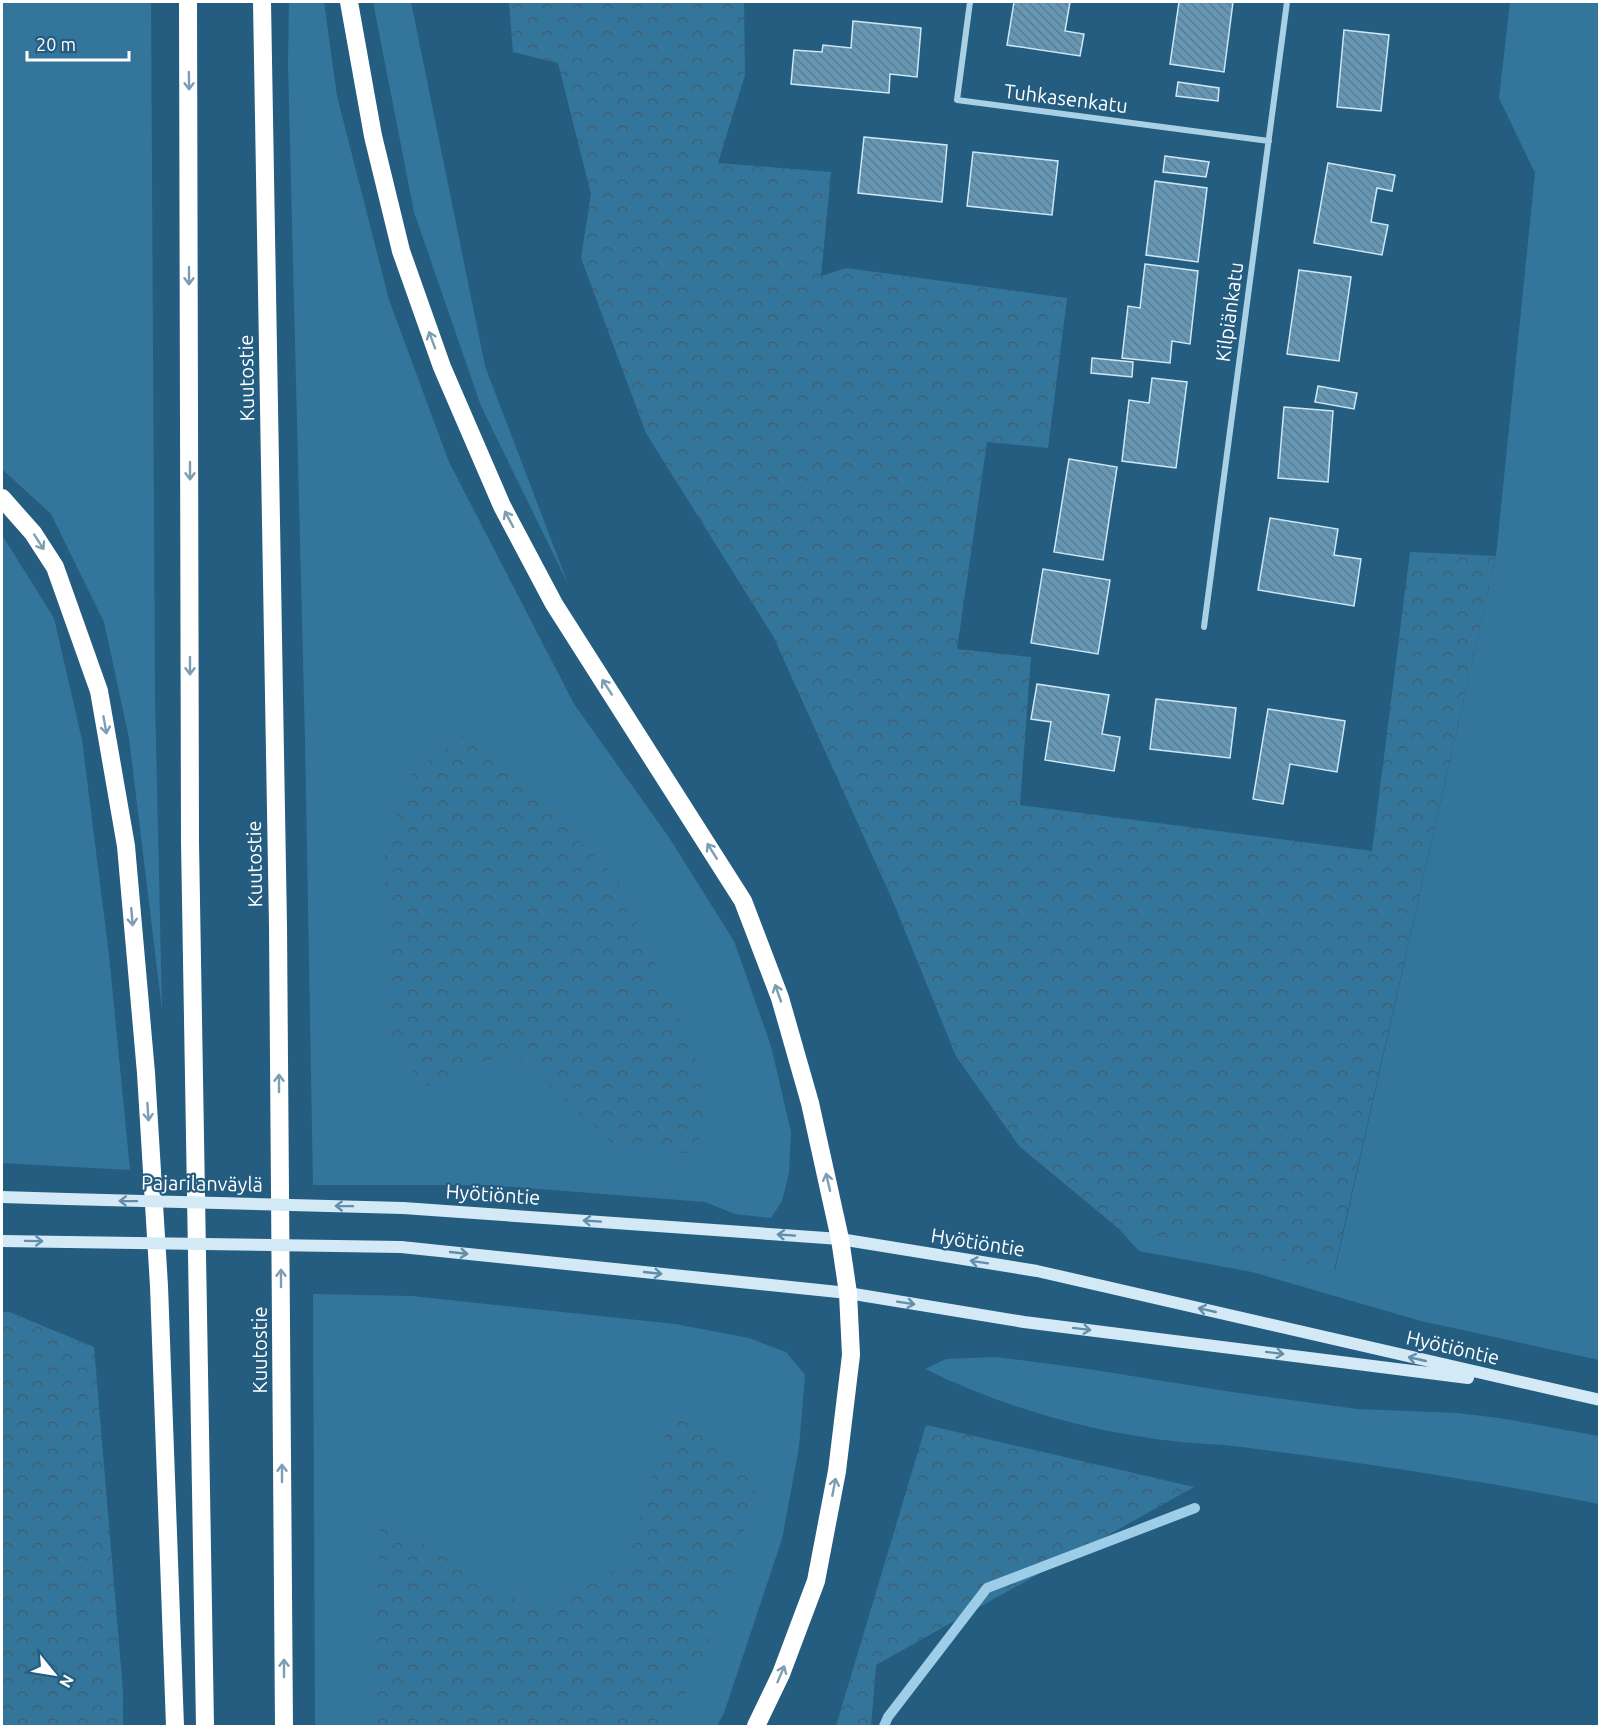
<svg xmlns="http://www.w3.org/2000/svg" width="1601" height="1728" viewBox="0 0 1601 1728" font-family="Ubuntu,sans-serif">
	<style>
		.grass { fill: #34769b }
		.forest { fill: url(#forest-crowns) }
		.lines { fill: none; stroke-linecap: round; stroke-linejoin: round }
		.stream { stroke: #9ecee7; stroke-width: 10 }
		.building { fill: url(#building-back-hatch); stroke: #cde7f5; stroke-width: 1.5 }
		.street { stroke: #aad0e6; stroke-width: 6 }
		.secondary { stroke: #d4e9f6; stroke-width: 12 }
		.highway { stroke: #fff; stroke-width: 18 }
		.secondary-bridge { stroke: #d4e9f6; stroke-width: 12 }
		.oneway { stroke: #7c9eb3 }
		.oneway2 { stroke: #628ea9 }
		.labels { text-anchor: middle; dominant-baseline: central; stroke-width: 4.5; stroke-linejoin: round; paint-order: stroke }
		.street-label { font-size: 20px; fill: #fff; stroke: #245d80 }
	</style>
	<defs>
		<pattern id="forest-crowns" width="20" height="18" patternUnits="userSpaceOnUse" patternTransform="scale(1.5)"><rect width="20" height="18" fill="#34769b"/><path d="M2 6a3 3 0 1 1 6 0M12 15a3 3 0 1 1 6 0" fill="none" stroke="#415f70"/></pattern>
		<pattern id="building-back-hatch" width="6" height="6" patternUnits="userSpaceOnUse" patternTransform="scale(1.5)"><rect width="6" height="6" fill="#6597b5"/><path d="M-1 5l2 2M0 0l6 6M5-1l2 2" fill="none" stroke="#5c7d90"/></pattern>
	</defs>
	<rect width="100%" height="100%" fill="#245d80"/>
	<!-- grass -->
	<path class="grass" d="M2,2H151L155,698L162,1010L129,738L104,622L51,514L2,469Z
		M289,2H324L337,96L389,300L449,462L574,704L668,836L734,941L771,1046L791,1132L789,1173L782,1201L771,1218L735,1214L705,1202L488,1185H313L305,739L288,63Z
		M373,2H411L485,366L568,584L481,406L414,212Z
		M1510,2H1599V1360L1421,1321L1252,1272L1139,1251L1118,1228L1335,1270L1496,556L1535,173L1499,98Z
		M2,535L54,618L82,740L109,955L130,1170L2,1163Z
		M313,1294L412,1296L675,1324L749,1338L786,1352L805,1375L799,1447L782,1539L724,1713L717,1726H315Z
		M996,1357L1088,1369L1232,1392L1357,1409L1457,1413L1499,1418L1599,1436V1504C1483,1481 1367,1463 1249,1448C1224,1444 1198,1444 1172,1441C1086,1431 1003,1407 925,1369L946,1359Z"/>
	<!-- forest -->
	<path class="forest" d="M509,2H744L745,75L718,163L831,172L821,276L846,268L1067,298L1048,448L987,442L957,649L1031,657L1020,805L1372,851L1410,552L1496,556L1334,1271L1118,1228L1019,1146L956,1056L892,899L773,636L646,433L581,258L591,194L558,63L513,52Z
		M467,732L616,877L709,1084L696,1154L618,1148L512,1051L427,1086L392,1049L384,855L410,775Z
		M2,1312H9L94,1347L123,1691V1726H2Z
		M674,1405L759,1478L717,1623L672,1726H373L380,1518L543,1615L627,1560Z
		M926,1425L1194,1487L876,1665L871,1726H836Z"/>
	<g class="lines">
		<!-- stream -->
		<path class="stream" d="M884,1726L888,1717L987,1588L1195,1508"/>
	</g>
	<!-- building -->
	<path class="building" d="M1014,2H1070L1065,31L1084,34L1080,56L1007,45Z
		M1179,2H1233L1224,72L1170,64Z
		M853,21L921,28L917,77L890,74L889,93L791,84L794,50L822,52L823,45L851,48Z
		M1344,30L1389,35L1381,111L1337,107Z
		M1178,82L1219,88L1218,101L1176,96Z
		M864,137L947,145L942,202L858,193Z
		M973,152L1058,161L1052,215L967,206Z
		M1165,156L1209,162L1206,177L1163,172Z
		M1328,163L1395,175L1392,191L1377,188L1371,222L1388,225L1382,255L1314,243Z
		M1155,181L1207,188L1198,262L1146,255Z
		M1145,264L1198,271L1190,344L1172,341L1170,363L1122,358L1128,306L1140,308Z
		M1299,270L1351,277L1339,361L1287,354Z
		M1092,358L1133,362L1132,377L1091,373Z
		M1152,378L1187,382L1176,468L1122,461L1129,400L1149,403Z
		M1318,386L1357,393L1354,409L1315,402Z
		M1284,407L1333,411L1328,482L1278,478Z
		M1069,459L1117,467L1103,560L1054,552Z
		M1270,518L1338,529L1334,555L1361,559L1354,606L1258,590Z
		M1043,569L1110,580L1098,654L1031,643Z
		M1037,684L1109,695L1102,734L1120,737L1114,771L1045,760L1051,722L1031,719Z
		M1156,699L1236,708L1230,758L1150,749Z
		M1268,709L1345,721L1337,772L1290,764L1283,804L1253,799Z"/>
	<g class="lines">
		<!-- street -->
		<path class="street" d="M970,2L957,100L1269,141
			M1204,627L1287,2"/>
		<!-- secondary -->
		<path class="secondary" d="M2,1197L67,1199
			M403,1208L840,1239L1037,1271L1600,1400
			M2,1241L67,1242
			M401,1247L848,1293L1024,1322L1468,1378"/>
		<!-- highway -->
		<path class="highway" d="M188,2L190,842L205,1726
			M262,2L278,926L284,1726
			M349,2L373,136L401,251L442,367L502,506L554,604L743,901L780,998L810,1103L840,1239L848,1293L851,1355L837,1471L816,1581L781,1674L756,1726
			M2,498L33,533L55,567L99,691L126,846L146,1073L159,1286L175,1726"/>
		<!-- secondary-bridge -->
		<path class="secondary-bridge" d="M67,1199L403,1208
			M67,1242L401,1247"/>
	</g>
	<!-- one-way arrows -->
	<defs><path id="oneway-shaft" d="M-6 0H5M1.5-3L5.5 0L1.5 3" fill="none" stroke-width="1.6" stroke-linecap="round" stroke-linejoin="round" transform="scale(1.5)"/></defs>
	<g class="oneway">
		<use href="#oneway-shaft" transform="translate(189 81) rotate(89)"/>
		<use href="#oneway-shaft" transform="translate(189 276) rotate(90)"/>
		<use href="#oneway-shaft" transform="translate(432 340) rotate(-110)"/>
		<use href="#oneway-shaft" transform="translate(190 471) rotate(90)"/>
		<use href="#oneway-shaft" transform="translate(509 519) rotate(-118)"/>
		<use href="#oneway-shaft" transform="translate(39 542) rotate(57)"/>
		<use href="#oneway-shaft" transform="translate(190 666) rotate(90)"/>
		<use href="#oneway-shaft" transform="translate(607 687) rotate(-123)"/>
		<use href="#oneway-shaft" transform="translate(105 725) rotate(80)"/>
		<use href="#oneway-shaft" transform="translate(712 851) rotate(-122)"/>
		<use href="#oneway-shaft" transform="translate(132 917) rotate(85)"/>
		<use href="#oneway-shaft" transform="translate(778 993) rotate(-109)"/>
		<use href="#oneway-shaft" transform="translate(279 1083) rotate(-90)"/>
		<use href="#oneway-shaft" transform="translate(148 1112) rotate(86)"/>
		<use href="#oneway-shaft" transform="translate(828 1182) rotate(-103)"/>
		<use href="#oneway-shaft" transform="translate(281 1278) rotate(-90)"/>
		<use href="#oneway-shaft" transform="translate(282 1473) rotate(-90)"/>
		<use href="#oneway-shaft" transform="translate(834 1487) rotate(-79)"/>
		<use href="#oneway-shaft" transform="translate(284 1668) rotate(-90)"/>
		<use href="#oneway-shaft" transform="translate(781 1674) rotate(-67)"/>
	</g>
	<g class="oneway2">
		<use href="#oneway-shaft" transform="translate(128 1201) rotate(-179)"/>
		<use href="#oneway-shaft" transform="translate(344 1206) rotate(-179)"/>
		<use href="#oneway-shaft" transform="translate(592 1221) rotate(-176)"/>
		<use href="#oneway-shaft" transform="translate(786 1235) rotate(-176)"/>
		<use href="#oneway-shaft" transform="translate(34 1241) rotate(1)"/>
		<use href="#oneway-shaft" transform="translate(459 1253) rotate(6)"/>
		<use href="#oneway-shaft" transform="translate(979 1262) rotate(-171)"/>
		<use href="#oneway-shaft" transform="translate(653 1273) rotate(6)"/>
		<use href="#oneway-shaft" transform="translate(906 1303) rotate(9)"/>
		<use href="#oneway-shaft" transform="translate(1207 1310) rotate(-167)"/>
		<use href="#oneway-shaft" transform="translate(1082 1329) rotate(7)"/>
		<use href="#oneway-shaft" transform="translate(1275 1353) rotate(7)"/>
		<use href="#oneway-shaft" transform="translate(1417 1359) rotate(-167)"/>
	</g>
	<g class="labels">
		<!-- street labels -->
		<g class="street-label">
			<text transform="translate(1066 98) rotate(7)">Tuhkasenkatu</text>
			<text transform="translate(1229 312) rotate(-82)">Kilpiänkatu</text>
			<text transform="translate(246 378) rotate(-91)">Kuutostie</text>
			<text transform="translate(254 864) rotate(-91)">Kuutostie</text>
			<text transform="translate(202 1183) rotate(1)">Pajarilanväylä</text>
			<text transform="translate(493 1194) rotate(4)">Hyötiöntie</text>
			<text transform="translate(978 1242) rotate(9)">Hyötiöntie</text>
			<text transform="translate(1453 1347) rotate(13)">Hyötiöntie</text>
			<text transform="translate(259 1350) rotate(-90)">Kuutostie</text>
		</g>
	</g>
	<!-- border -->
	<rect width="1601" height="1728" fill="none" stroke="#ffffff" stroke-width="6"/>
	<!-- north arrow -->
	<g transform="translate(54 1674) rotate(120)" stroke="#245d80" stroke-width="4.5" paint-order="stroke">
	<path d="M0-4.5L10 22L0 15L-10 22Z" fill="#ffffff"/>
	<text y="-9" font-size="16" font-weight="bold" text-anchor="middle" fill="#ffffff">N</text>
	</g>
	<!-- scale -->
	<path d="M27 51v9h102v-9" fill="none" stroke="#ffffff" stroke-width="3"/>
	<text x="36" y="51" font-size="18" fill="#ffffff" stroke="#245d80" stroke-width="4.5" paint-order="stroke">20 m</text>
</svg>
